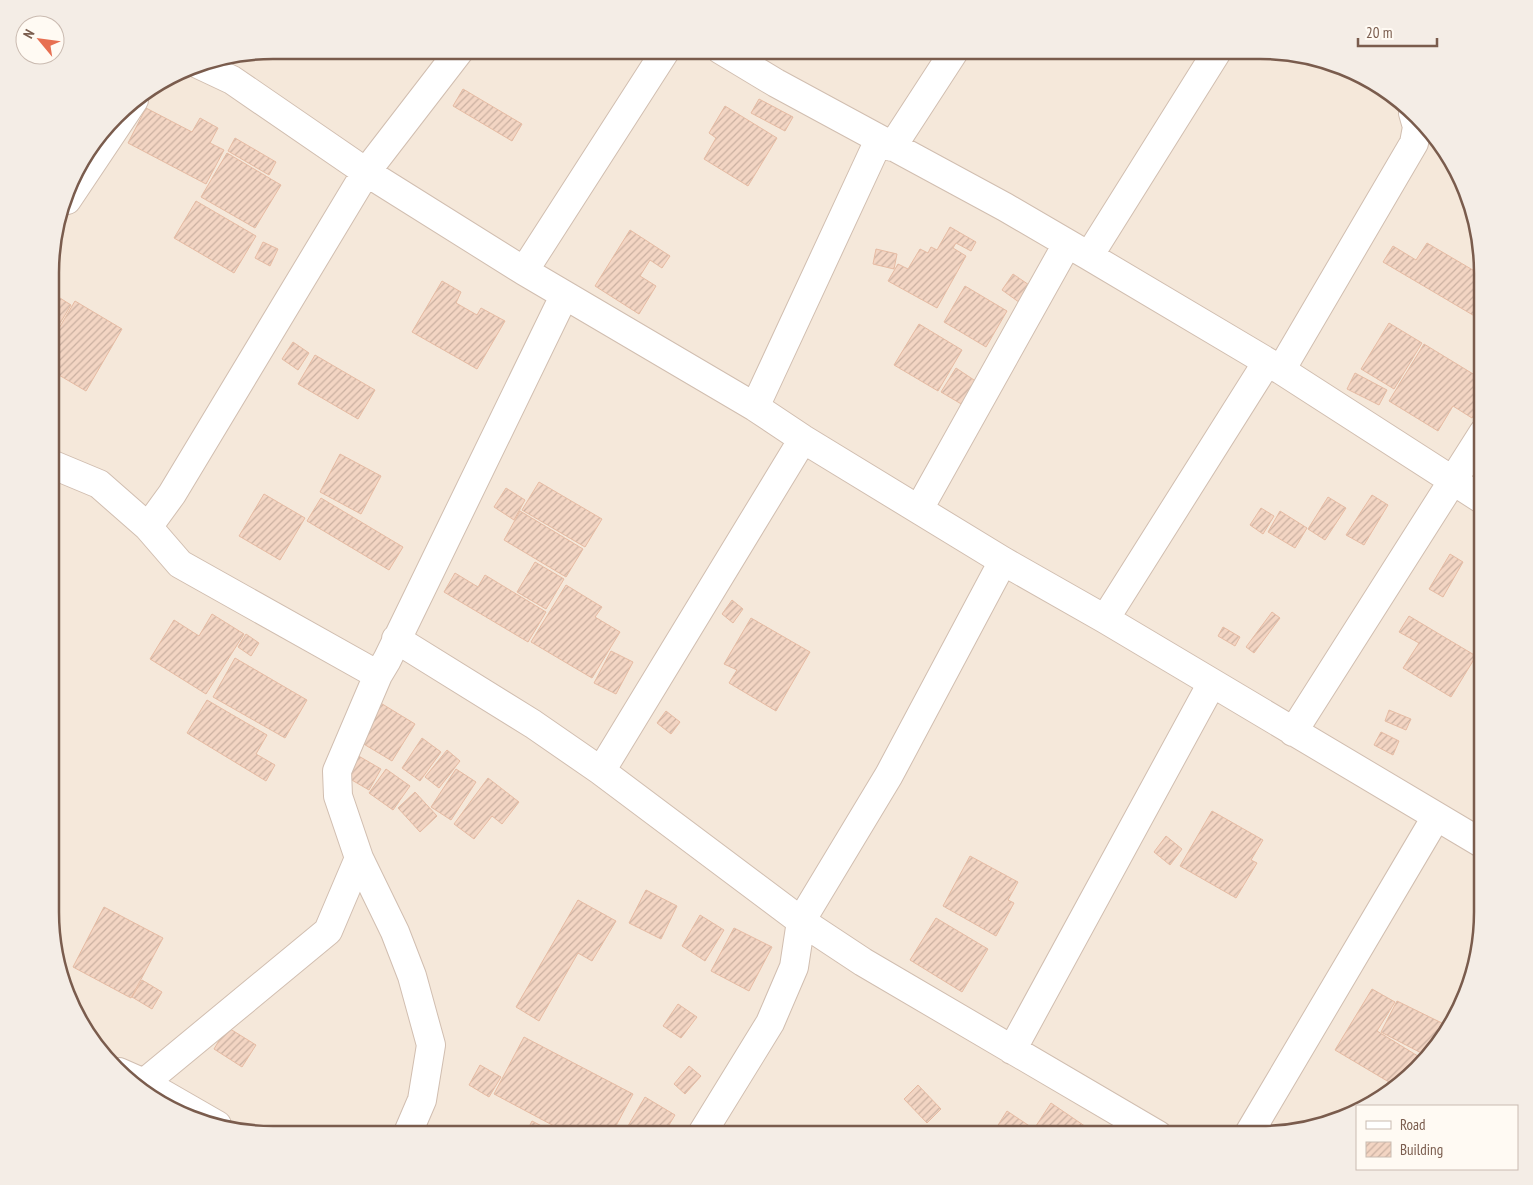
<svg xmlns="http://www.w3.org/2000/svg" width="1533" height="1185" viewBox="0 0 1533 1185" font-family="'PT Sans Narrow',sans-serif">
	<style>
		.residential { fill: #f5e8da }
		.building { fill: url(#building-hatch); stroke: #e6bba3 }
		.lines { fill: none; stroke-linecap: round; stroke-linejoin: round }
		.minor-casing { stroke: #d1beb0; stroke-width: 30 }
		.minor { stroke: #fff; stroke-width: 28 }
		.rim { fill: none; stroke: #7a5c4d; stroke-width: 2.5 }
	</style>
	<defs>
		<pattern id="building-hatch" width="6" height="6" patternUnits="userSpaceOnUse" patternTransform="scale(1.25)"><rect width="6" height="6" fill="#f3d5c3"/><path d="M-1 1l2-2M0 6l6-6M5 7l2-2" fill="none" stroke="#cab0a1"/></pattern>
	</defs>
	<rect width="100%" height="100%" fill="#fdf6ec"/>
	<!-- residential -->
	<path class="residential" d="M272,50H1275L1346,67L1407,105L1460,174L1483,272V928L1466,998L1428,1059L1367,1106H1357V1113L1261,1135H258L187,1118L126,1080L73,1011L50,928L52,243L80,161L126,105L201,62Z"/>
	<!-- building -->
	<path class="building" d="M463,89L522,124L512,141L453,106Z
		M759,99L793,117L785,131L751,113Z
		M725,106L777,138L748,186L704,159L716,138L709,133Z
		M146,108L192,132L200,118L218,128L210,143L224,150L206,184L128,143Z
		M235,138L276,162L269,175L228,151Z
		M227,153L281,185L255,228L201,197Z
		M196,201L256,236L234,273L174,238Z
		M950,227L976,242L971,251L956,243L953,248L966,256L937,308L888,281L898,264L908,269L920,249L928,253L931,247L937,250Z
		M630,230L670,256L662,268L650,260L640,276L656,286L639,314L595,286Z
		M263,242L278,249L270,266L255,258Z
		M1427,243L1483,276V321L1383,262L1393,246L1416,260Z
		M876,249L897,254L894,269L873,264Z
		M1013,274L1035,289L1023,305L1002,290Z
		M442,281L461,292L456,303L477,315L481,308L505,321L477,369L412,332Z
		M965,286L1007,311L986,347L944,322Z
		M52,293L71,305L56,330L52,327Z
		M75,301L122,329L86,391L52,371V340Z
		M1389,323L1422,343L1394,389L1361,369Z
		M919,324L962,350L938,391L894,365Z
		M293,342L309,353L298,370L282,359Z
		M1424,344L1483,380V401L1472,418L1453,406L1438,431L1389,401Z
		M315,355L375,390L358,419L298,384Z
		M956,368L977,382L963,405L941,392Z
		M1355,373L1387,390L1379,405L1347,389Z
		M340,454L381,476L361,514L320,492Z
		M539,482L602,519L585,547L522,510Z
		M506,488L525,500L514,520L494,507Z
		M264,494L305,518L280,560L239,536Z
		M1372,495L1388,505L1364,545L1346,535Z
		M1328,497L1346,508L1325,540L1308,529Z
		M321,498L403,547L389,570L307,521Z
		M1261,508L1274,516L1263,534L1250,525Z
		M520,511L583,549L566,577L504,540Z
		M1280,511L1307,528L1295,548L1268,532Z
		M1450,554L1463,562L1443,597L1429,589Z
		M535,562L564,579L546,609L517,592Z
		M455,573L478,587L485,575L546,612L528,642L444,592Z
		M566,585L602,607L595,617L620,632L592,678L531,642Z
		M732,600L743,609L733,623L722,614Z
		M1272,612L1280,618L1254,653L1246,647Z
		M212,614L244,634L206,694L150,659L174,620L199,636Z
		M1409,616L1476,656L1451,697L1403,668L1419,643L1399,632Z
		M751,618L810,652L776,711L729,683L737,670L724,664Z
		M1223,627L1240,637L1235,646L1218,636Z
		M246,634L259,643L251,656L238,647Z
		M611,651L633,662L616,694L594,683Z
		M235,658L307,700L285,738L213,697Z
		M207,700L267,735L256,754L275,765L266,781L187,733Z
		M379,702L415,724L392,761L357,740Z
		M1389,710L1411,719L1406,730L1385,721Z
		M666,711L680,722L671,734L657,723Z
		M1381,732L1399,741L1393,755L1374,745Z
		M422,738L441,752L420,781L402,768Z
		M447,750L460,761L439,788L425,777Z
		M350,751L381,769L369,790L338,772Z
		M386,769L410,786L393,810L369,793Z
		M456,769L476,782L451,820L431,807Z
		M488,778L519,802L502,824L492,816L474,839L454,824Z
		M415,792L437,816L420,832L398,808Z
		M1212,811L1263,840L1251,860L1257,863L1236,898L1180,866Z
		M1166,836L1182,849L1170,865L1154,852Z
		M970,856L1018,882L1008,900L1014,903L996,936L943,906Z
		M646,890L677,906L661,939L629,923Z
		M578,900L616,921L592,961L578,953L539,1021L516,1007Z
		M104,907L163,938L131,998L73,967Z
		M700,915L724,930L705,961L682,946Z
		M936,918L988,949L962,992L910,960Z
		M734,928L772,947L749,991L711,971Z
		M142,980L162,992L152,1009L132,997Z
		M1372,989L1395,1002L1377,1031L1426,1061L1394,1085L1335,1050Z
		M69,997L80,1003L74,1013L73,1011Z
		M1397,1001L1448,1026L1429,1057L1381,1032Z
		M678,1004L697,1017L681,1038L663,1026Z
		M227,1027L256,1045L242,1067L214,1049Z
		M524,1037L633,1094L611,1135H571L494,1094Z
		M480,1065L501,1077L489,1097L469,1085Z
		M689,1066L701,1076L685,1094L674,1084Z
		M918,1085L941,1109L927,1123L904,1099Z
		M645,1097L675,1115L663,1135H613L618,1127L625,1131Z
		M1051,1103L1092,1131L1089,1135H996L993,1133L1007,1111L1034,1129Z
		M532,1121L559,1135H525Z"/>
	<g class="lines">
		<!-- minor casing -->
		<g class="minor-casing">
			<path id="minor" d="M721,50L776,83L1005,207L1089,256L1281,370L1483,500
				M198,64L232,80L366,172L524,271L755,407L803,439L1003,561L1105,619L1483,844
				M892,147L955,50
				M67,200L134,100
				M1089,256L1218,50
				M524,271L666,50
				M1281,370L1414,143L1417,127L1413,113
				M755,407L879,140
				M51,464L99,484L148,527L180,564L378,675
				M919,509L1067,244
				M148,527L172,494L366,172L460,50
				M1003,561L889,775L801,921L863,962L1158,1135
				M1105,619L1267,362
				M396,639L533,724L601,771L801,921L794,967L770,1023L701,1135
				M1293,732L1483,433
				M601,771L803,439
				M359,858L395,932L412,976L431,1045L422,1100L407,1135
				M1012,1050L1212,683
				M119,1072L144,1083L328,931L359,858L338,796L337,771L378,675L387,660L564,296
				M141,1089L144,1083L217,1125
				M1248,1135L1436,817"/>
		</g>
		<!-- minor -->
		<use href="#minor" class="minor"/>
	</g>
	<!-- crop -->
	<path d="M0 0H1533V1185H0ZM273 59H1260A214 214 0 0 1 1474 273V912A214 214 0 0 1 1260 1126H273A214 214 0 0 1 59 912V273A214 214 0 0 1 273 59Z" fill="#f4ede6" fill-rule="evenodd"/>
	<path class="rim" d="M273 59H1260A214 214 0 0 1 1474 273V912A214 214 0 0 1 1260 1126H273A214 214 0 0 1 59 912V273A214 214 0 0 1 273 59Z"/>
	<!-- legend -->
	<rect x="1356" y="1105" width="162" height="65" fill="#fffaf3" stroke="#cabbb1"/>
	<rect x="1366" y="1121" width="25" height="8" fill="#ffffff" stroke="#cabbb1"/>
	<text x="1400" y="1130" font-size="15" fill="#7a5c4d">Road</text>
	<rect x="1366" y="1142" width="25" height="15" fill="url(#building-hatch)" stroke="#cabbb1"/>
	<text x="1400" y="1155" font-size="15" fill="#7a5c4d">Building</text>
	<!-- north arrow -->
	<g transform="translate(40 40) rotate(299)"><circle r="24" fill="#fffaf3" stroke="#cabbb1"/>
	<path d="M0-4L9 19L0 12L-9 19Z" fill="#e76f51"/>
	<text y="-8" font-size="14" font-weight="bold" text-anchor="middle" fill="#7a5c4d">N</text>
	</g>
	<!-- scale -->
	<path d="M1358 38v8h79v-8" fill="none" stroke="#7a5c4d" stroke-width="2.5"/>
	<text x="1366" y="38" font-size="15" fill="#7a5c4d" stroke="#fffaf3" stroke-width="4" paint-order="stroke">20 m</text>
</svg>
